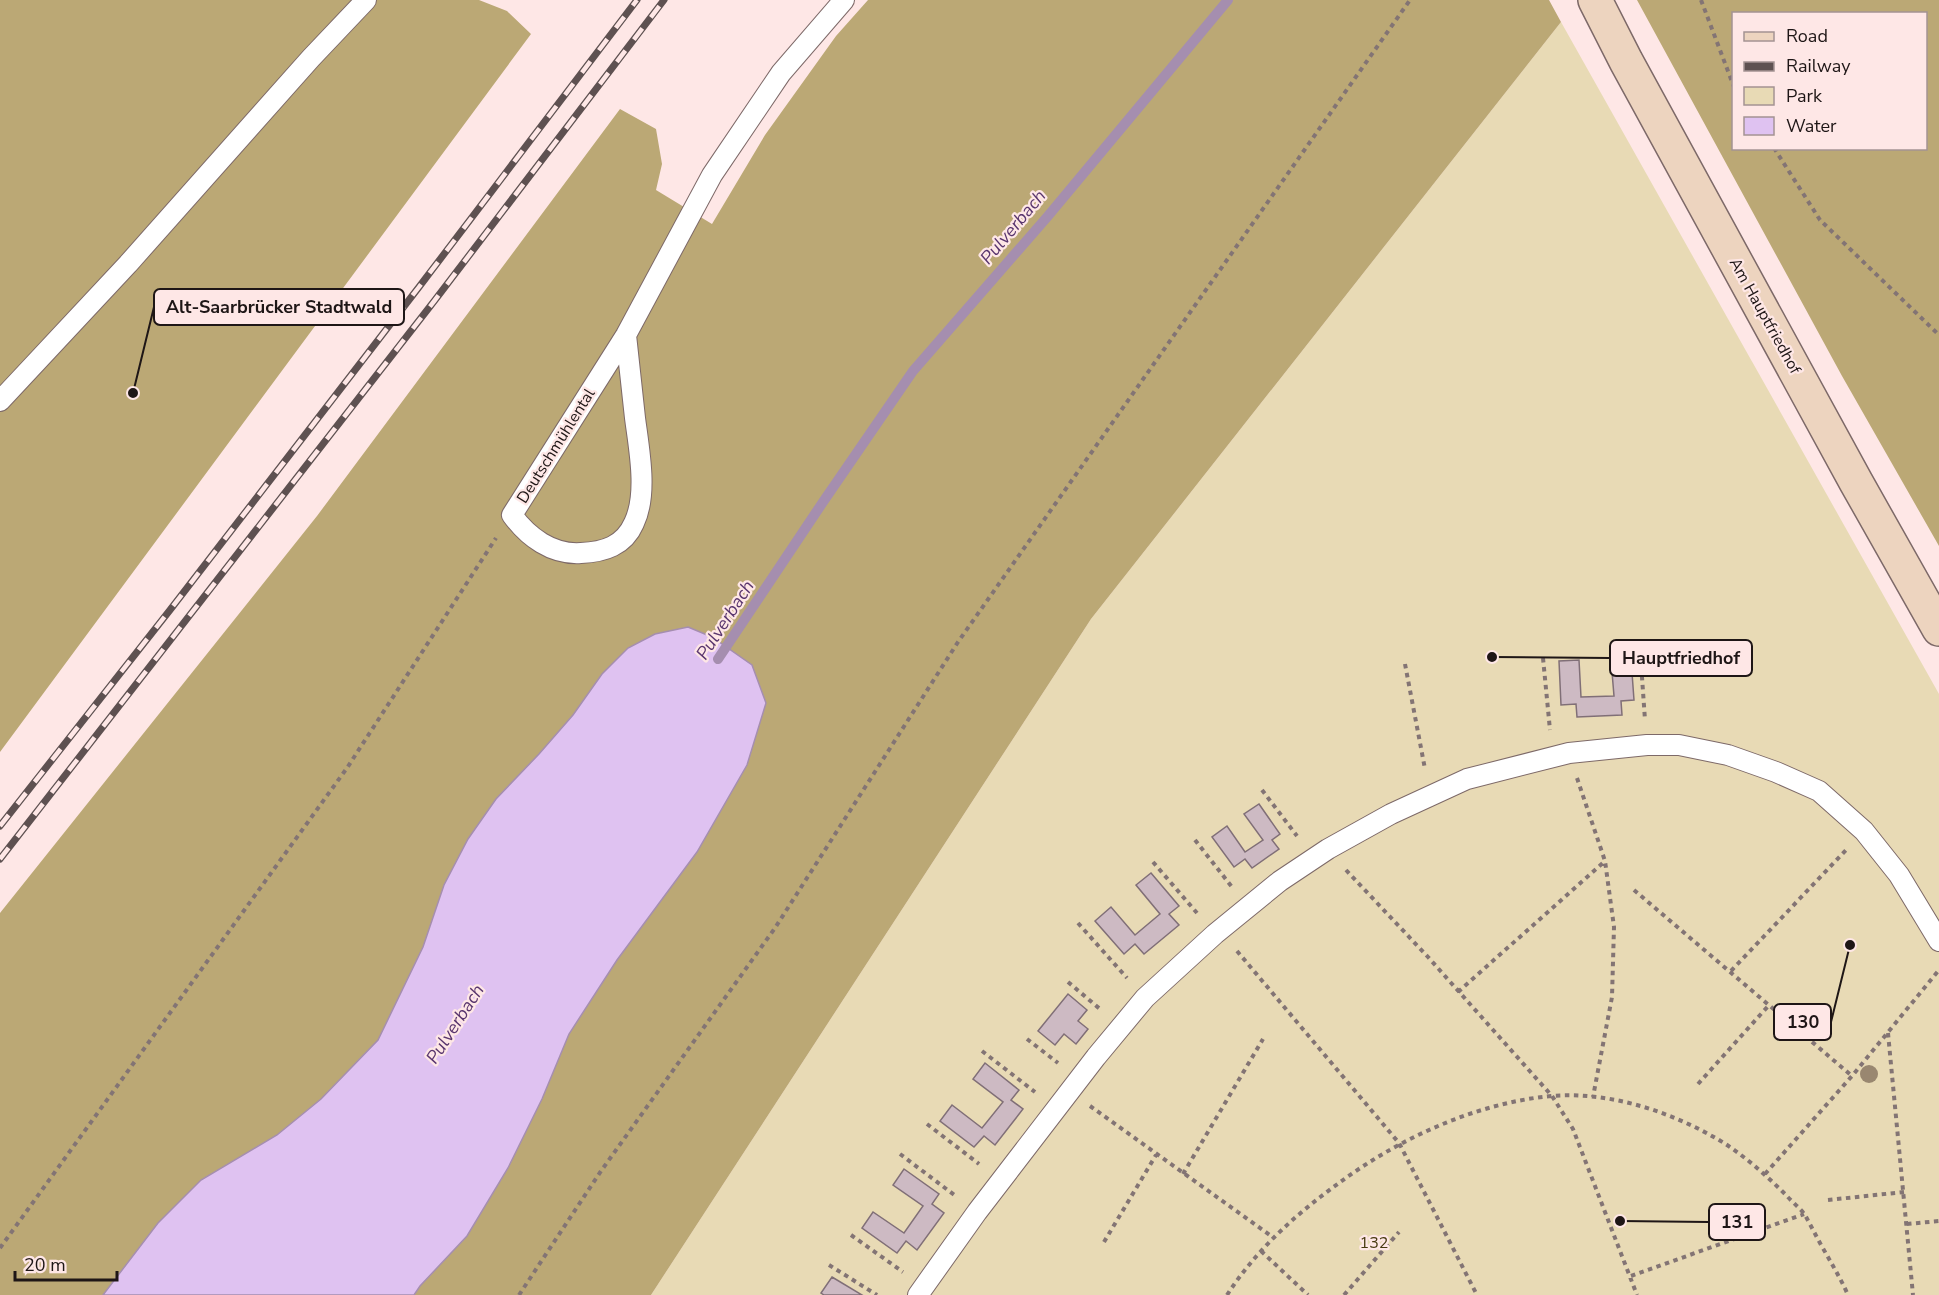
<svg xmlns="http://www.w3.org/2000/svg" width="1939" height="1295" viewBox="0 0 1939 1295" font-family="'Nunito Sans',sans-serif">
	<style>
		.green { fill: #e8dab5 }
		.forest { fill: #bba875; fill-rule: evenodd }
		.water { fill: #dfc2f1; stroke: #a58eaf; stroke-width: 1.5 }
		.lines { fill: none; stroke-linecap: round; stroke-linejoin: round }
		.stream { stroke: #a58eaf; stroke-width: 10 }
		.building { fill: #cdbac3; stroke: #806f77; stroke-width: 1.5 }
		.lane-casing { stroke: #7d6968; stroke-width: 22 }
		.secondary-casing { stroke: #7d6968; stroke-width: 36 }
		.path { stroke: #837474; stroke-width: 4; stroke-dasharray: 4.5 4.5; stroke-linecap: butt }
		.lane { stroke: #fff; stroke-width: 20 }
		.secondary { stroke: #edd4bf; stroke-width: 33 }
		.rail-casing { stroke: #5e5151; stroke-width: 7 }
		.rail { stroke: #fee7e6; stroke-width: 4.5; stroke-dasharray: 14; stroke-linecap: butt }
		.tree { fill: #998770 }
		.labels { text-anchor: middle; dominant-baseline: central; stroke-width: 4.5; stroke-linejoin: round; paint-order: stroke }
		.street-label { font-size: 16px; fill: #1e1616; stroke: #fee7e6 }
		.park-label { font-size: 16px; fill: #47390f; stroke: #fee7e6 }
		.water-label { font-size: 18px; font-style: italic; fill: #59356e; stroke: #fee7e6 }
		.leader { fill: none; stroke: #1e1616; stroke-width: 2 }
		.callout-dot { fill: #1e1616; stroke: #fee7e6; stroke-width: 2 }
		.callout { fill: #fee7e6; stroke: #1e1616; stroke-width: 2 }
		.callout-label { font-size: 18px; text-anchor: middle; font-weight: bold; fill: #1e1616 }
	</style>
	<rect width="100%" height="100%" fill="#fee7e6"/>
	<!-- green -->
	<path class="green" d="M1561,22L1939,694V1295H651L1091,619Z"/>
	<!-- forest -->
	<path class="forest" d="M0,0H479L507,11L531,34L0,752Z
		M868,0H1549L1561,22L1091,619L651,1295H414L420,1286L467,1236L508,1168L542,1099L569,1034L617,960L697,852L747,765L628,648L602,674L573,715L468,839L444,885L423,947L378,1040L321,1099L277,1135L201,1180L158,1223L103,1295H0V913L317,516L620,109L656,129L662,164L656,190L712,224L765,135L836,36Z
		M1637,0H1939V546L1842,376ZM1734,14H1926V148H1734Z"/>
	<!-- water -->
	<path class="water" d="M688,627L712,637L752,665L766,703L747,765L697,852L617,960L569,1034L542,1099L508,1168L467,1236L420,1286L414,1295H103L158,1223L201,1180L277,1135L321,1099L378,1040L423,947L444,885L468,839L496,799L539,754L573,715L602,674L628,648L655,634Z"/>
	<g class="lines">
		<!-- stream -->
		<path class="stream" d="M718,659L823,502L913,371L1048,216L1228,0"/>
	</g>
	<!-- building -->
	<path class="building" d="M1631,659L1634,700L1621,701L1622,715L1577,717L1576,704L1561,705L1559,661L1579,660L1581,697L1614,696L1611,660Z
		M1259,804L1280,834L1272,840L1279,849L1252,868L1245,859L1234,867L1212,837L1227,826L1245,852L1263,840L1244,814Z
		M1151,873L1179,906L1169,914L1179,925L1144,954L1135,944L1124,954L1095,921L1111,907L1135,935L1160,914L1136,885Z
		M1068,994L1087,1010L1078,1021L1088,1029L1076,1044L1064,1034L1055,1045L1038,1031Z
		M985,1063L1019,1090L1011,1100L1023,1109L995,1145L984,1136L974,1147L940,1121L952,1105L982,1128L1003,1102L973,1079Z
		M904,1169L939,1194L932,1204L944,1213L917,1250L906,1241L897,1253L862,1228L873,1212L904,1233L923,1206L893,1185Z
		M832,1277L862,1295H824L821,1293Z"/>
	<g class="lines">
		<!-- lane casing -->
		<g class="lane-casing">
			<path id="lane" d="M626,335C629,363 632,390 635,418C639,449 648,494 634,523C624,546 604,552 581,553C552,555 528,537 512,515L626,335L712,175L781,73L844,0
				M0,401L128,264L311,58L366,0
				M918,1295L977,1212L1096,1057L1145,998L1215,934L1280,881L1328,849L1391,814L1467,779L1569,753L1647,745H1679L1728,755L1776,772L1819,791L1864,831L1899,875L1939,941"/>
		</g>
		<!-- secondary casing -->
		<g class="secondary-casing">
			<path id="secondary" d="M1595,0L1626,61L1856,482L1939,629"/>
		</g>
		<!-- path -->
		<path class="path" d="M1701,0L1734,87
			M1774,148L1820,220L1939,335
			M1640,649L1645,720
			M1543,658L1550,730
			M1405,664L1425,769
			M1577,778L1605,861L1614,927L1612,997L1593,1097
			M1262,790L1297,836
			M1195,840L1232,887
			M1153,862L1197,913
			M1346,870L1428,957L1552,1096L1573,1129L1637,1295
			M1634,890L1852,1076
			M1078,923L1127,978
			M1237,951L1399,1143L1477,1295
			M1731,971L1846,850
			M1068,982L1100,1009
			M1458,992L1604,862
			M1888,1033L1913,1295
			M1027,1039L1058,1063
			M982,1051L1035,1092
			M1698,1084L1770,1004
			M1090,1106L1274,1238
			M927,1124L979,1164
			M900,1154L957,1197
			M1183,1174L1263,1039
			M1765,1174L1852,1076L1939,970
			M1828,1200L1904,1192
			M1907,1224L1939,1221
			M851,1235L903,1272
			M1104,1242L1156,1155
			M0,1248L347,768L496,538
			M1261,1251L1308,1295
			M829,1265L877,1295
			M1631,1276L1804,1214
			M519,1295L601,1171L775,928L958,642L1410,0
			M1227,1295C1256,1250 1296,1214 1339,1183C1398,1139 1476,1103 1551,1096C1610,1091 1673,1112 1724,1143C1747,1158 1767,1176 1786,1195C1792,1202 1800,1208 1805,1215C1810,1224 1815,1234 1820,1243C1830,1261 1840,1277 1848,1295
			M1344,1295L1399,1232"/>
		<!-- lane -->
		<use href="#lane" class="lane"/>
		<!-- secondary -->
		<use href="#secondary" class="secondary"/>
		<!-- rail casing -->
		<g class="rail-casing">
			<path id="rail" d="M0,826L170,610L419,287L637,0
				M0,859L435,300L664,0"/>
		</g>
		<!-- rail -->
		<use href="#rail" class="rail"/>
	</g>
	<!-- trees -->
	<circle class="tree" cx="1869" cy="1074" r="9"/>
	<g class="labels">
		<!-- street labels -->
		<g class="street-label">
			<text transform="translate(1765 316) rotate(61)">Am Hauptfriedhof</text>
			<text transform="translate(556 446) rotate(-58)">Deutschmühlental</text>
		</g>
		<!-- park labels -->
		<g class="park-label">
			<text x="1374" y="1243">132</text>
		</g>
		<!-- water labels -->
		<g class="water-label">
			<text transform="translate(1013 227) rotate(-50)">Pulverbach</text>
			<text transform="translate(725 620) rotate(-57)">Pulverbach</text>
			<text transform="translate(455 1024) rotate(-57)">Pulverbach</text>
		</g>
	</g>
	<!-- callouts -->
	<path class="leader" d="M133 393L154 307M1492 657L1610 658M1850 945L1831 1022M1620 1221L1709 1222"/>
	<g class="callout-dot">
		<circle cx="133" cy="393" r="6"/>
		<circle cx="1492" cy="657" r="6"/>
		<circle cx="1850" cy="945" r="6"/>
		<circle cx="1620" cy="1221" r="6"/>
	</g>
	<g class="callout">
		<rect x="154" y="289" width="250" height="36" rx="6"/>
		<rect x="1610" y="640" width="142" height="36" rx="6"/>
		<rect x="1774" y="1004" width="57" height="36" rx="6"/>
		<rect x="1709" y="1204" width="56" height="36" rx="6"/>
	</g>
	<g class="callout-label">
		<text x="279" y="313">Alt-Saarbrücker Stadtwald</text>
		<text x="1681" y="664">Hauptfriedhof</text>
		<text x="1803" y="1028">130</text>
		<text x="1737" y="1228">131</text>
	</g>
	<!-- legend -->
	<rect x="1732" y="12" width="195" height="138" fill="#fee7e6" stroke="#a49393" stroke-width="1.5"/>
	<rect x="1744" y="32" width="30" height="9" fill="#edd4bf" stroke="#a49393" stroke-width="1.5"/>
	<text x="1786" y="42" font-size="18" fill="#1e1616">Road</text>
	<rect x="1744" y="62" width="30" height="9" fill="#5e5151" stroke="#a49393" stroke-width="1.5"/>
	<text x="1786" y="72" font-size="18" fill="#1e1616">Railway</text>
	<rect x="1744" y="87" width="30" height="18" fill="#e8dab5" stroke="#a49393" stroke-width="1.5"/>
	<text x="1786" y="102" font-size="18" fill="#1e1616">Park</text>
	<rect x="1744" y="117" width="30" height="18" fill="#dfc2f1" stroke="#a49393" stroke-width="1.5"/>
	<text x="1786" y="132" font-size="18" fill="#1e1616">Water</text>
	<!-- scale -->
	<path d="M15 1271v9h102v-9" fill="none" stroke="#1e1616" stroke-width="3"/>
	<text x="24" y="1271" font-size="18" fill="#1e1616" stroke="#fee7e6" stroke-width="4.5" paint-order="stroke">20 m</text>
</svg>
